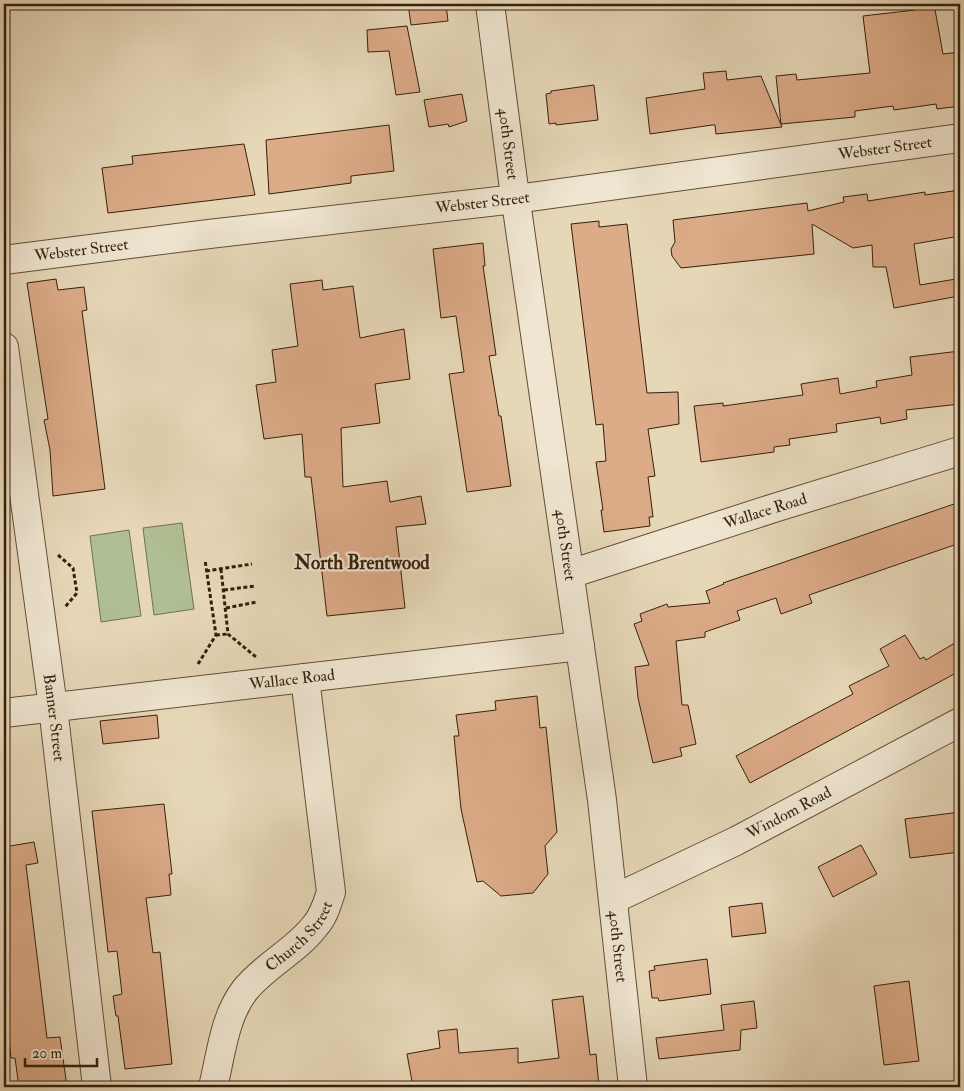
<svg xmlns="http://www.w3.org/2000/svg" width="964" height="1091" viewBox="0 0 964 1091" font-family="'IM FELL Double Pica',serif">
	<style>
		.green { fill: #afbf93; stroke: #727050 }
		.building { fill: #dcab88; stroke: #36200d }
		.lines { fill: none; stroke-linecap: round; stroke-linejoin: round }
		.minor-casing { stroke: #624e38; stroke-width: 30 }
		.path { stroke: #36200d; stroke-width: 3; stroke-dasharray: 4 2.5; stroke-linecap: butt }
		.minor { stroke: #efe5d0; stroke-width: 28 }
		.labels { text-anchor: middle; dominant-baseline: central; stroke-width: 4.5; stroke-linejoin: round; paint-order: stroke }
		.street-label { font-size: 16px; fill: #36200d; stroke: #efe5d0 }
		.quarter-label { font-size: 19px; font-weight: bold; fill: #36200d; stroke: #efe5d0 }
	</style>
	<rect width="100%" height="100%" fill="#e6d7b7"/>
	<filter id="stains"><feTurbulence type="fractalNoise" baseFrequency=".004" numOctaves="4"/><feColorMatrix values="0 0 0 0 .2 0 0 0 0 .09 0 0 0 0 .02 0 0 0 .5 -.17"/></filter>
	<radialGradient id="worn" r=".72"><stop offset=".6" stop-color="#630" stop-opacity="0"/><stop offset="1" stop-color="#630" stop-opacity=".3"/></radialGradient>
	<!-- green -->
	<path class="green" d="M182,523L194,609L154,615L143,528Z
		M129,530L141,616L101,622L90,536Z"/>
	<!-- building -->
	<path class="building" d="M408,4H446L448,21L411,25Z
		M914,4H934L943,54L960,52V106L937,109L936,104L894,110L893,106L855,111V117L781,124L776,76L796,74L797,80L870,73L863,16L915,10Z
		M407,26L420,92L396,95L389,51L368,52L367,30Z
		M726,71L727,80L761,76L782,127L716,134L715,125H712L650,134L646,98L705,89L703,73Z
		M594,85L598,120L556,125V123L549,124L546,94L551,93V91Z
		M462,94L467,121L449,127L448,124L429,127L424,100Z
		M389,125L394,171L351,176V183L269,194L266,140Z
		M244,144L255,195L108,213L102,168L133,164L132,156Z
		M960,190V236L914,244L920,285L956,279L959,296L894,308L886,267H873L872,245L853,248L812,224L814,254L681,268L672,256L671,249L675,242L673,220L807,203L808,211L844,202L843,197L867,194L868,201L925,192V195Z
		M599,221V227L627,224L647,393L678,392L679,424L648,429L655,476L648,477L653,517H649L650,526L604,532L601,510H603L596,462L606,461L603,424L596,425L571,224Z
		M483,243L485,266H483L496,355L489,356L499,416H501L511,486L467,492L449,374L464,372L456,316L441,318L433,249Z
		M56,279L58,290L84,287L87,310L82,311L105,489L53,496L50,450L44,420L48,419L27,283Z
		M322,280L323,290L353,286L360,338L404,329L410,379L375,384L380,423L341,428L343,487L387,481L390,502L421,496L426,524L396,527L405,608L327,616L311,477H305L302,434L264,439L256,385L276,382L272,350L298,346L290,284Z
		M960,351V404L906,410L907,419L881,424L880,417L836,424L837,432L789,439L790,445L774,447V452L701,462L694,406L723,403V406L803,395L801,384L838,378L840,394L877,387L876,381L912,375L910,357Z
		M960,502V543L809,595L812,603L781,614L776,598L737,611L740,620L705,632V637L676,641L682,705H688L696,744L680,748L682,756L653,763L638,698L636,677L635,667L649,665L634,624L642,621L640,614L667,604L668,607L710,603L706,591L724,584L723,583Z
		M905,635L920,659L924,657L926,660L960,640V671L750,783L736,756L853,694L849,686L889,666L880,649Z
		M537,696L540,728L546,727L557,832L545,846L548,874L533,893L501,896L483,881L477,882L461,809L454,736H459L456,715L496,710L495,701Z
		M157,715L159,738L103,744L100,721Z
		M164,804L172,874H169L171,895L146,898L153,953L160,952L172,1064L125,1069L118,1016H116L113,996L122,994L117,951L108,952L92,811Z
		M960,812V852L910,858L905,819Z
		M34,842L38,863L26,865L47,1038L60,1037L67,1087H19L15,1058H11L4,995V847Z
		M861,845L877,874L833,897L818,867Z
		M762,903L766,933L732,937L729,907Z
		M707,959L711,994L659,1001L658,998H652L649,971L655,970L654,966Z
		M909,981L919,1061L884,1065L874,986Z
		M583,996L590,1055L596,1054L599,1087H413L407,1054L440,1048L438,1031L457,1029L459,1053L518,1048V1063L559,1058L552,1000Z
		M754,1001L757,1028L741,1030L740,1050L659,1059L656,1038L724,1030L721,1005Z"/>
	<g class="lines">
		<!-- minor casing -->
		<g class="minor-casing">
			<g id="minor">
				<path id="s1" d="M490,4L513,181L602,800L633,1087"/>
				<path id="s2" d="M4,260L209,234L516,199L960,138"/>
				<path id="s3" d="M4,347L53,707L97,1087"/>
				<path id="s4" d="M570,574L774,508L960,451"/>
				<path id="s5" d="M4,713L580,646"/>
				<path id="s6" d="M614,899L736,841L960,722"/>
				<path id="s7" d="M213,1087C221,1055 224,1017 245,990C265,965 296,951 315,926C324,916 327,904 331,892L305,678"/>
			</g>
		</g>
		<!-- path -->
		<path class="path" d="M58,555L73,568L77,593L65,607
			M221,569L228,634L256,657
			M206,571L252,564
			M224,590L255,586
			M226,608L257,602
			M216,635L228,634
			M198,664L216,635L205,560"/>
		<!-- minor -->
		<use href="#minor" class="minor"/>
	</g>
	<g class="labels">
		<!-- street labels -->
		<g class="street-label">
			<text stroke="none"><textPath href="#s1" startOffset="141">40th Street</textPath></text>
			<text stroke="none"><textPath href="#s2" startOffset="888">Webster Street</textPath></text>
			<text stroke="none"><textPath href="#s2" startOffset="482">Webster Street</textPath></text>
			<text stroke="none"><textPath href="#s2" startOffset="78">Webster Street</textPath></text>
			<text stroke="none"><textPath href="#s4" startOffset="205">Wallace Road</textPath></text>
			<text stroke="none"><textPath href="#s1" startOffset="546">40th Street</textPath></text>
			<text stroke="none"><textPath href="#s5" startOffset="290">Wallace Road</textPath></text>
			<text stroke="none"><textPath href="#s3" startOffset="374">Banner Street</textPath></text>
			<text stroke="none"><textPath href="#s6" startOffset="195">Windom Road</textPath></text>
			<text stroke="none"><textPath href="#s7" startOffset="180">Church Street</textPath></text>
			<text stroke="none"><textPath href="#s1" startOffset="951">40th Street</textPath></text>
		</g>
		<!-- quarter labels -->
		<g class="quarter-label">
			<text x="362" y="563">North Brentwood</text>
		</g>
	</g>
	<!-- margin -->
	<rect width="964" height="1091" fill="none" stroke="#e6d7b7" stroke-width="20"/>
	<rect x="5" y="5" width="954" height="1081" fill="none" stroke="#36200d" stroke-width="2.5"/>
	<rect x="10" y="10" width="944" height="1071" fill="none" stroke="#36200d"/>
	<!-- scale -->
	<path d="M25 1058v8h72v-8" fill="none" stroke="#36200d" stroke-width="2.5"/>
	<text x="32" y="1058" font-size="15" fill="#36200d" stroke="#efe5d0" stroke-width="4" paint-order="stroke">20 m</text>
	<rect width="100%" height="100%" filter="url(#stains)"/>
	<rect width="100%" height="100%" fill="url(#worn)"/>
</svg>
